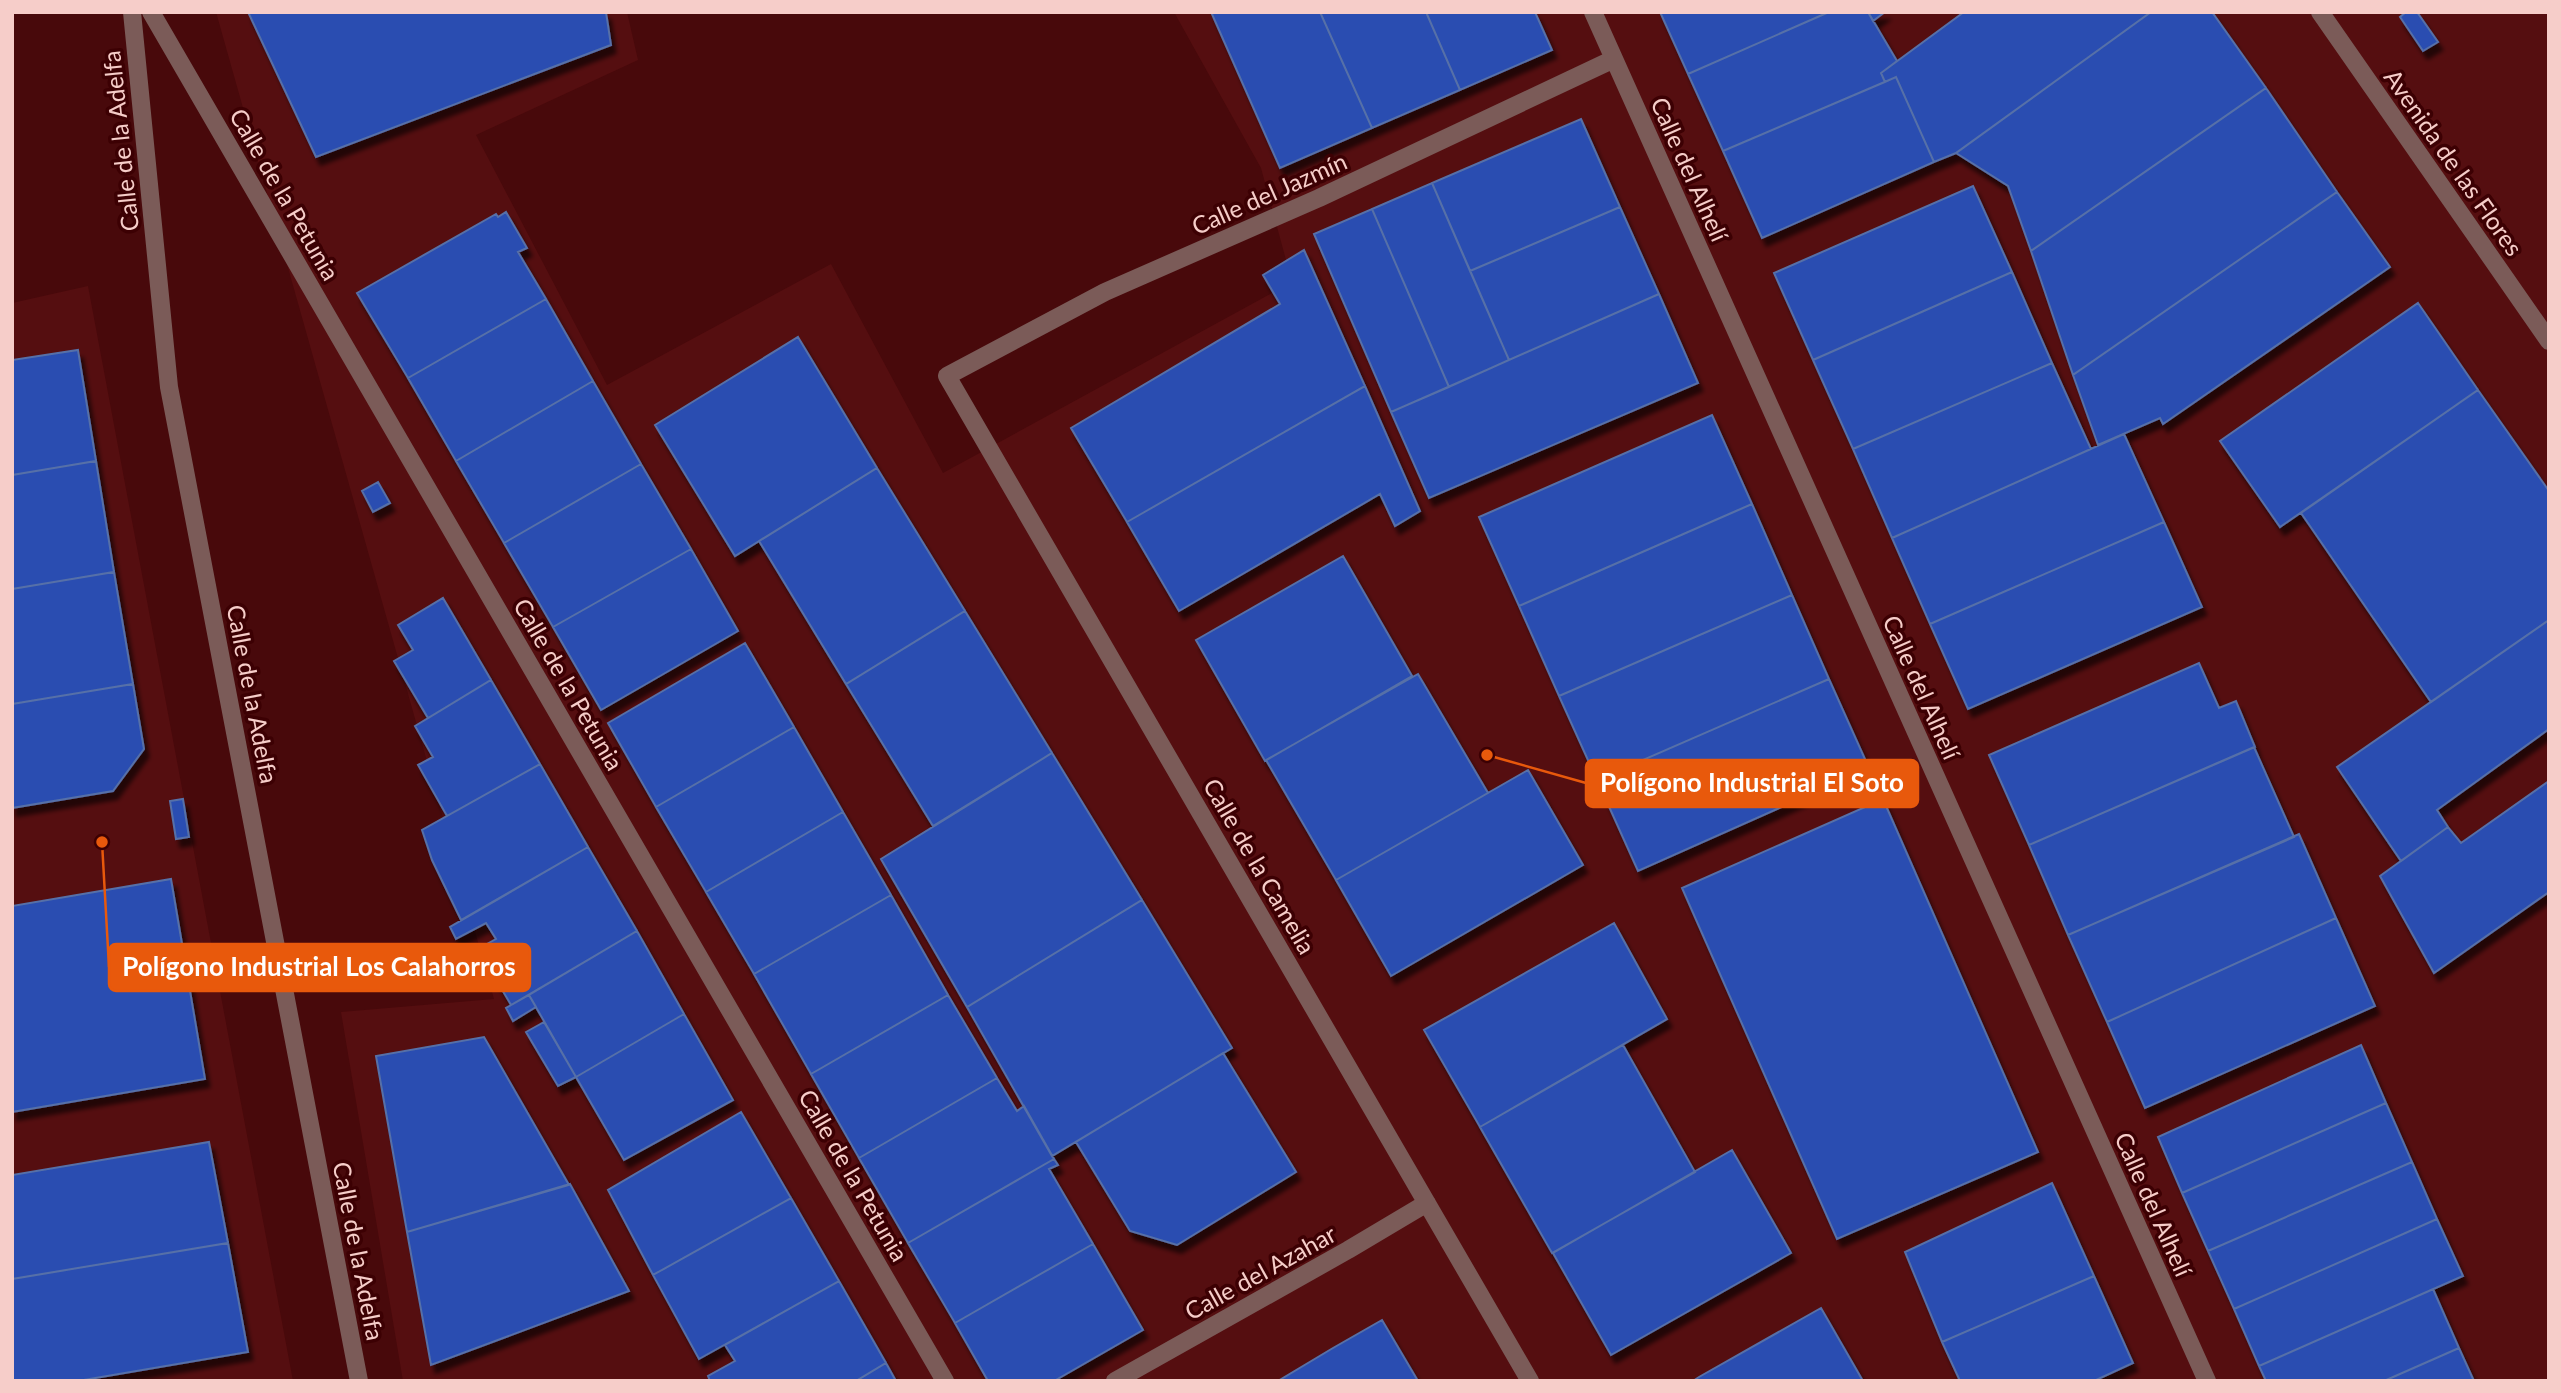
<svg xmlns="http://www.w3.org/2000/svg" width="2561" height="1393" viewBox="0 0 2561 1393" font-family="Lato,sans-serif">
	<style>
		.built { fill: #550e10 }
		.building { fill: #294eb1; stroke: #5770a8; stroke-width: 2; filter: url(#shadow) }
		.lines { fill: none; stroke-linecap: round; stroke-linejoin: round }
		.street { stroke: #7b5b58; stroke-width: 18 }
		.labels { text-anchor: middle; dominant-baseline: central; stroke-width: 7; stroke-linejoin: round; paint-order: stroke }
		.street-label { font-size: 24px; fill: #f6cdc9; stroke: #3c0003 }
		.leader { fill: none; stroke: #e8590c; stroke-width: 2.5 }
		.callout-dot { fill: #e8590c; stroke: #3c0003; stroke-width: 2.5 }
		.callout { fill: #e8590c; stroke: #e8590c; stroke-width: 2.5 }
		.callout-label { font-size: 26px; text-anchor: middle; font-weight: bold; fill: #fff }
	</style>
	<defs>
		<filter id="shadow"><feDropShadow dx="4.5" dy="8" stdDeviation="2" flood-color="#0009"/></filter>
	</defs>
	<rect width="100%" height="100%" fill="#48090b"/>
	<!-- built -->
	<path class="built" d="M216,12H627L638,60L476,135L607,385L831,264L943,473L1292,282L1261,168L1174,12H2549V1381H403L341,1012L494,999Z
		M88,286L293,1381H12V303Z"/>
	<!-- building -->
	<path class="building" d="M248,12H606L611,45L316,157Z
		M1211,12H1320L1372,128L1280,168Z
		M1320,12H1426L1460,90L1372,128Z
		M1426,12H1535L1552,50L1460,90Z
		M1660,12H1829L1688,74Z
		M1829,12H1868L1897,61L1881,73L1885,82L1723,151L1688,74Z
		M1868,12H1885L1873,21Z
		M1964,12H2151L1956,153L1934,162L1896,77L1885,82L1881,73Z
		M2151,12H2212L2266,88L2031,251L2008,186L1956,153Z
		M2406,12H2417L2438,42L2423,51L2400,17Z
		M1896,77L1934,162L1762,238L1723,151Z
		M2266,88L2337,192L2073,375L2031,251Z
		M1581,119L1620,207L1470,271L1432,183Z
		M1432,183L1509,360L1449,387L1372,209Z
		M1973,186L2012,272L1813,360L1774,273Z
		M2337,192L2390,267L2163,424L2160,418L2098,445L2073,375Z
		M1620,207L1659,294L1509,360L1470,271Z
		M1372,209L1449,387L1391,412L1314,234Z
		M506,212L527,248L518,252L546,299L408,378L357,293L496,214L498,217Z
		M1304,250L1365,386L1127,522L1071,428L1280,304L1263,275Z
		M2012,272L2052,363L1853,449L1813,360Z
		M1659,294L1698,383L1429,498L1391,412Z
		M546,299L593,381L456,461L408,378Z
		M2418,303L2478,390L2280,527L2220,441Z
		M798,337L877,468L735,556L655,425Z
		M78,350L96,461L12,475V360Z
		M2052,363L2091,449L1892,538L1853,449Z
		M593,381L641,464L504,543L456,461Z
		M1365,386L1420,511L1395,526L1380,494L1179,611L1127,522Z
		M2478,390L2549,491V620L2431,702L2301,513Z
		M1712,415L1752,504L1519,606L1479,517Z
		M2124,434L2164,522L1930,624L1892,538Z
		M96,461L114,572L12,589V475Z
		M641,464L691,549L553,627L504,543Z
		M877,468L965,611L846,684L759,541Z
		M378,482L390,503L373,512L362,491Z
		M1752,504L1792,595L1559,696L1519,606Z
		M2164,522L2202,607L1968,709L1930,624Z
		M691,549L738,631L601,710L553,627Z
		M1343,556L1412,676L1265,761L1196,640Z
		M114,572L133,684L12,704V589Z
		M1792,595L1829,679L1597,780L1559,696Z
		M443,598L491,680L428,718L394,661L413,650L398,625Z
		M965,611L1052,753L933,826L846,684Z
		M2549,620V729L2437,810L2448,827L2401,861L2337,767Z
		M745,643L794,727L656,807L608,723Z
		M2199,663L2219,708L2236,701L2255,747L2029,845L1989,755Z
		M1418,674L1488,793L1336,880L1266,760Z
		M1829,679L1869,768L1638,871L1597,780Z
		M491,680L540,764L447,816L418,765L433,757L415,726Z
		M133,684L144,749L113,791L12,808V704Z
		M794,727L843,812L706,892L656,807Z
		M2254,747L2294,837L2068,935L2029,845Z
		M1052,753L1142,900L967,1007L881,859Z
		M540,764L588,847L461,920L432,860L422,830Z
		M1528,770L1583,865L1391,976L1336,880Z
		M2549,781V892L2434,973L2380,876L2448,827L2461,843Z
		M183,799L189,837L176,839L170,801Z
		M1883,799L2038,1152L1837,1239L1682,888Z
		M843,812L891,895L754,974L706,892Z
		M2299,834L2336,918L2107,1022L2068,935Z
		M588,847L637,931L511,1005L478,949L496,939L486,923L456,939L450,927Z
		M171,879L205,1079L12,1112V906Z
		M891,895L948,995L811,1074L754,974Z
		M1142,900L1232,1048L1052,1156L967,1007Z
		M2336,918L2375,1006L2145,1108L2107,1022Z
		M1614,923L1667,1019L1480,1127L1424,1030Z
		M637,931L684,1014L576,1077L529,995Z
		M529,995L536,1007L513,1021L506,1008Z
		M948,995L997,1078L859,1158L811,1074Z
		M684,1014L733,1100L624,1160L576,1077Z
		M544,1022L576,1077L558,1086L526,1032Z
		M484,1037L569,1185L407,1232L376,1056Z
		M1623,1045L1695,1172L1552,1253L1480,1127Z
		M2361,1045L2386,1103L2182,1193L2158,1137Z
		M1223,1053L1296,1172L1177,1245L1130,1231L1076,1142Z
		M997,1078L1017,1111L1024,1106L1054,1159L908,1243L859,1158Z
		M2386,1103L2412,1162L2208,1251L2182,1193Z
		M741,1112L791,1198L653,1275L608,1190Z
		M209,1142L228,1243L12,1279V1175Z
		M1732,1150L1791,1253L1611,1355L1553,1253Z
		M1054,1159L1058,1165L1049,1169L1093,1244L955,1323L908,1243Z
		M2412,1162L2437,1219L2234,1309L2208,1251Z
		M2052,1183L2094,1276L1942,1342L1905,1252Z
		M570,1184L629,1291L431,1365L407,1232Z
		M791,1198L839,1281L699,1359L653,1275Z
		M2437,1219L2463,1276L2259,1366L2234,1309Z
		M228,1243L248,1352L78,1381H12V1279Z
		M1093,1244L1143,1330L1054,1381H988L955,1323Z
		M2094,1276L2133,1363L2094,1381H1960L1942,1342Z
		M839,1281L886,1363L856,1381H710L708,1376L735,1361L725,1345Z
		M2433,1289L2459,1348L2384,1381H2266L2259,1366Z
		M1821,1308L1863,1381H1693L1699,1377Z
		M1382,1320L1418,1381H1278L1333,1348Z
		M2459,1348L2474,1381H2384Z
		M886,1363L896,1381H856Z"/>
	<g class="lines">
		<!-- street -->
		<path class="street" d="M132,12L169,387L359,1381
			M151,12L945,1381
			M1593,12L2207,1381
			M2320,12L2549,341
			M1115,1381L1348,1250L1427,1203
			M1530,1381L947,376L1105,292L1319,198L1614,59"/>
	</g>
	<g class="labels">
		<!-- street labels -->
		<g class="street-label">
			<text transform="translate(120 141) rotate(-96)">Calle de la Adelfa</text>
			<text transform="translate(2454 162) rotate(55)">Avenida de las Flores</text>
			<text transform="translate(1690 169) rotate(66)">Calle del Alhelí</text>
			<text transform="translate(1269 193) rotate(-24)">Calle del Jazmín</text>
			<text transform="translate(285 194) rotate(60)">Calle de la Petunia</text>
			<text transform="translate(569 684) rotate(60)">Calle de la Petunia</text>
			<text transform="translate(1922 687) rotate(66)">Calle del Alhelí</text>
			<text transform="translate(253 694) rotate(79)">Calle de la Adelfa</text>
			<text transform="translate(1260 866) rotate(60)">Calle de la Camelia</text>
			<text transform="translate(854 1175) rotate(60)">Calle de la Petunia</text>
			<text transform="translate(2154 1204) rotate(66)">Calle del Alhelí</text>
			<text transform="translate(359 1251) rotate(79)">Calle de la Adelfa</text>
			<text transform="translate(1260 1272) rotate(-29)">Calle del Azahar</text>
		</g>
	</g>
	<!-- callouts -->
	<path class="leader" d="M1487 755L1586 783M102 842L109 967"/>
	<g class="callout-dot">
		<circle cx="1487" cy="755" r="7"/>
		<circle cx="102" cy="842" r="7"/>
	</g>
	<g class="callout">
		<rect x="1586" y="760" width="332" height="47" rx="7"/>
		<rect x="109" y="944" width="421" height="47" rx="7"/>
	</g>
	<g class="callout-label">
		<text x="1752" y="792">Polígono Industrial El Soto</text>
		<text x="319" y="976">Polígono Industrial Los Calahorros</text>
	</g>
	<!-- border -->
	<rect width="2561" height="1393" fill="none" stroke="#f6cdc9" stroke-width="28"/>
</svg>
